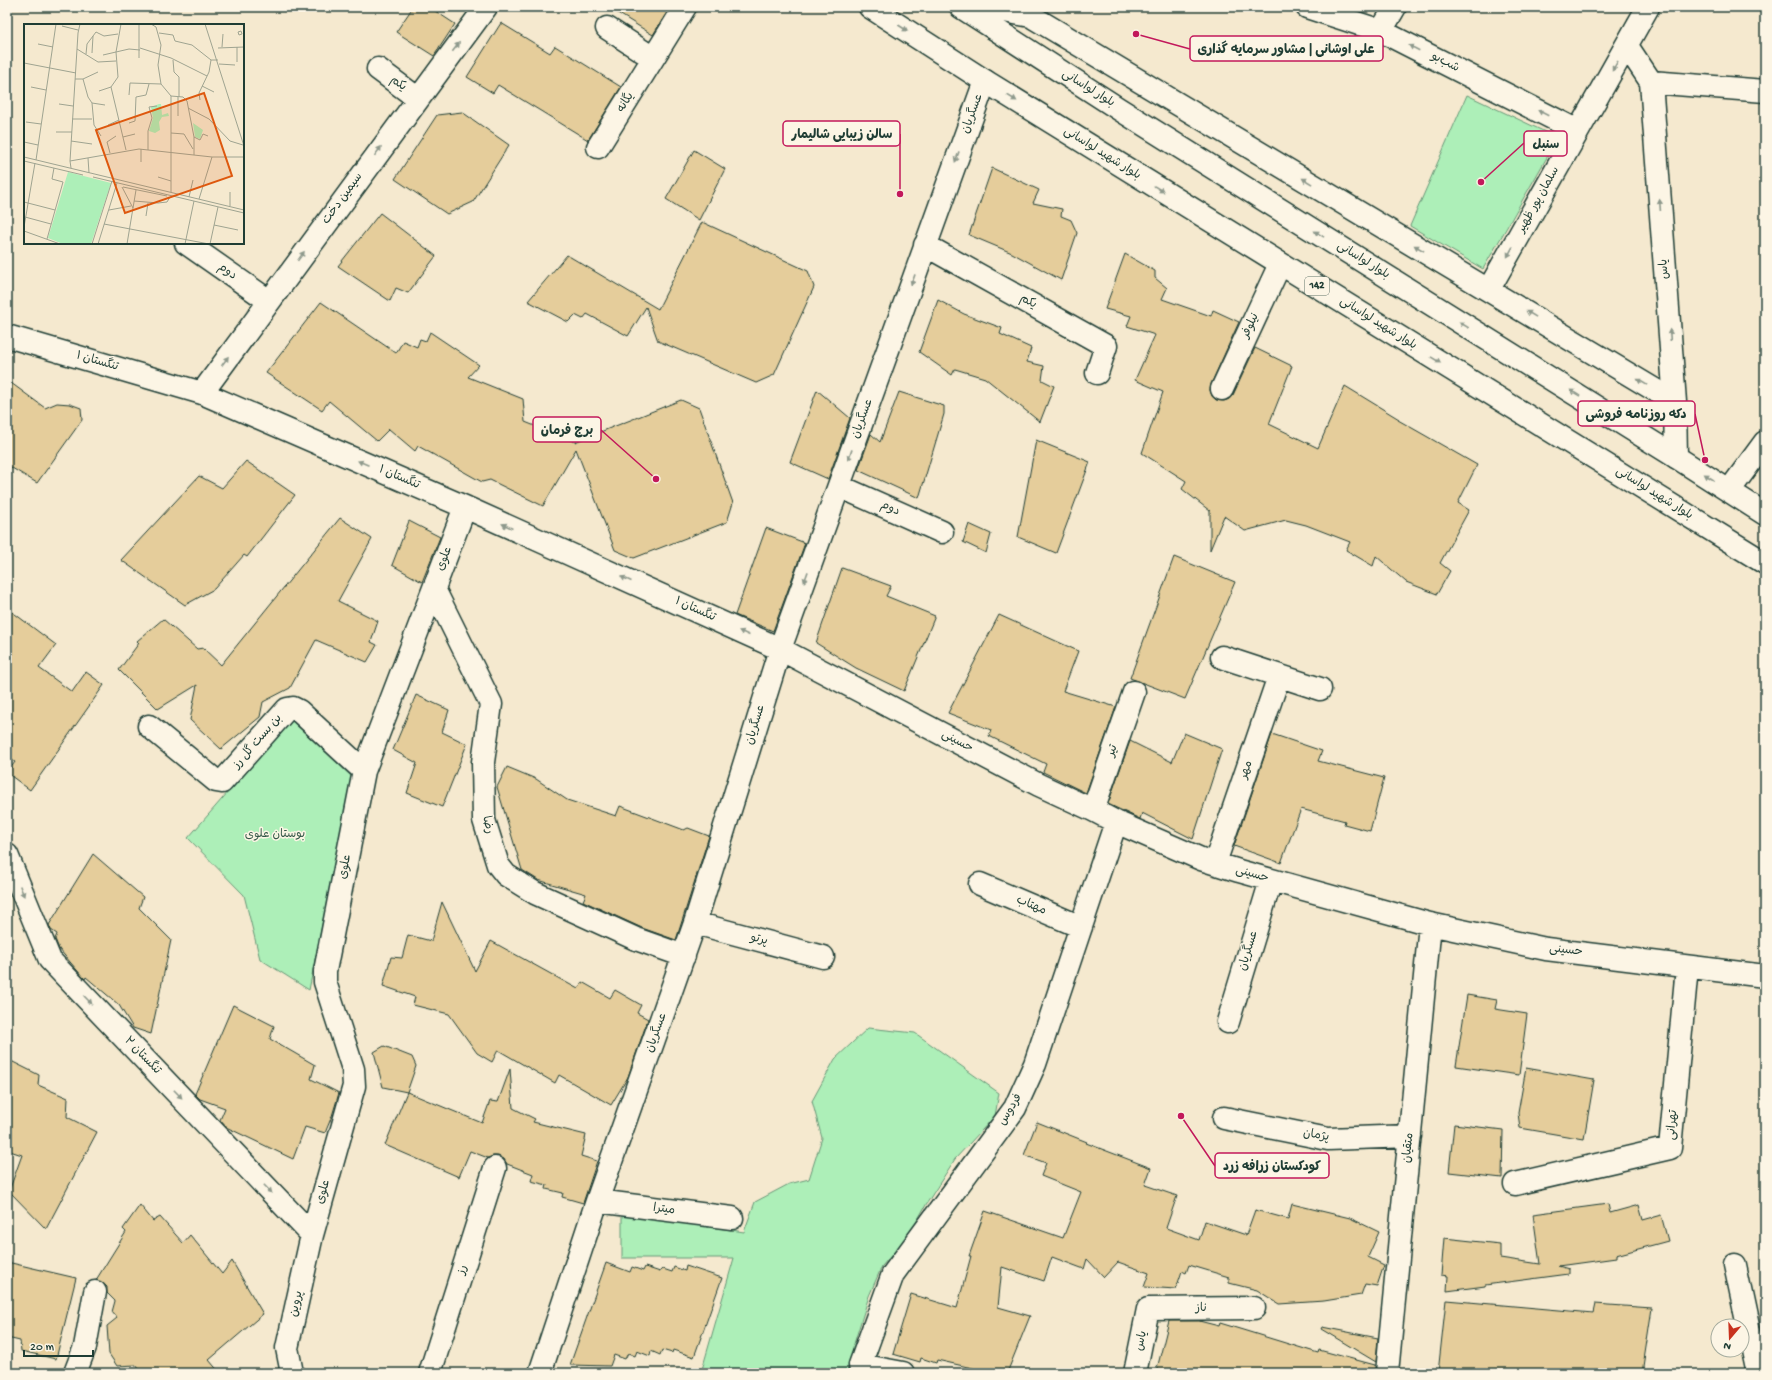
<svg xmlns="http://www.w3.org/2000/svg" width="1772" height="1380" viewBox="0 0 1772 1380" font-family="'Gochi Hand','Playpen Sans Arabic',sans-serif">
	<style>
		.green { fill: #adefb8; stroke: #669676 }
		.building { fill: #e5cd9b; stroke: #1f3d34 }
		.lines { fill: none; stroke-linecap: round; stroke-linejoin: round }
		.minor-casing { stroke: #1f3d34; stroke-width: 25 }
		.major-casing { stroke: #1f3d34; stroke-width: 25 }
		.minor { stroke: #fcf5e5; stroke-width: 22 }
		.major { stroke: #fcf5e5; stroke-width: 22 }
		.oneway { fill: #8e998c }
		.labels { text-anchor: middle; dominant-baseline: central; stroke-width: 3; stroke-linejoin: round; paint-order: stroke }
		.shield { fill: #fcf5e5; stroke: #617469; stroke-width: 1 }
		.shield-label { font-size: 11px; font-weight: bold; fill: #1f3d34 }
		.street-label { font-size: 12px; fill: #1f3d34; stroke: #fcf5e5 }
		.park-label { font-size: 12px; fill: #345848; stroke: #fcf5e5 }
		.inset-road { fill: none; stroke: #9fa491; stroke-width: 1 }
		.view { fill: #de580e; fill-opacity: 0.15; stroke: #de580e; stroke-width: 2 }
		.inset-edge { fill: none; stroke: #1f3d34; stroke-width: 2 }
		.leader { fill: none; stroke: #c2185b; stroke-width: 1.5 }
		.callout-dot { fill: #c2185b; stroke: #fcf5e5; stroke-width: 1.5 }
		.callout { fill: #fcf5e5; stroke: #c2185b; stroke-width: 1.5 }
		.callout-label { font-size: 13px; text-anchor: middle; font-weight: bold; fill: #1f3d34 }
	</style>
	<rect width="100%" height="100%" fill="#f5e9cf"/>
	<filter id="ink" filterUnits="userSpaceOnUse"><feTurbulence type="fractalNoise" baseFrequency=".025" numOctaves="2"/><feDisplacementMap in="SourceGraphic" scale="8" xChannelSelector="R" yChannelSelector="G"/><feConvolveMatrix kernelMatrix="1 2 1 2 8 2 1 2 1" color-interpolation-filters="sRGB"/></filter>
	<g filter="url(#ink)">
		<!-- green -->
		<path class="green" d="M1467,95L1558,138L1483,269L1410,226Z
			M291,720L352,777L309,990L260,959L244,895L188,838Z
			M868,1028L915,1033L999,1093L995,1116L955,1159L927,1203L909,1235L882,1266L869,1296L853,1347L854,1373H701L734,1258H622V1213L744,1232L755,1202L789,1184L809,1179L822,1138L812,1101L835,1059Z"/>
		<!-- building -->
		<path class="building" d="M413,7H429L455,24L434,56L396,32Z
			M608,7H670L653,35Z
			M501,23L550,53L555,46L621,87L588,140L498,85L493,93L467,77Z
			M462,112L509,145L473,202L447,214L395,179L437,115Z
			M694,150L725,169L699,220L666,199Z
			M992,168L1039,190L1033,203L1062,209L1061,216L1071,220L1077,233L1061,280L1012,253L969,235Z
			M380,213L436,256L408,293L396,288L390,301L338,266Z
			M702,222L808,271L814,287L774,375L756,383L658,341L646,307L628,336L587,314L583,319L575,315L568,322L528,301L567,255L658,309Z
			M1125,254L1155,271V278L1167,288L1162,299L1211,316L1213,310L1239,322L1211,384L1210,390L1212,396L1216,400L1224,401L1229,399L1233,395L1255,348L1292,366L1269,424L1318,448L1345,386L1399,419L1398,420L1477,465L1458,503L1469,510L1440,563L1450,571L1437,594L1406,582L1376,556L1373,566L1346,550L1350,542L1306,525L1286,520L1245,531L1224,516L1210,550V511L1182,489L1186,481L1142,453L1163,392L1135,380L1155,335L1127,326L1131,316L1105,309Z
			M938,300L964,314L1002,328L1000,334L1031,348L1027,362L1044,366L1042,380L1054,386L1040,422L985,378L955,369L952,375L919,352Z
			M321,302L396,353L403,341L417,347L420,339L426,341L430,332L479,365L468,377L523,399L525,422L575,442L681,400L699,408L733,503L727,522L634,558L615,550L576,449L543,506L490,480L482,482L418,446L415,451L389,429L377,441L329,401L322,410L266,373Z
			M7,380L45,408L57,403L70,404L81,408L82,420L37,483L7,465Z
			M817,390L850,418L828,479L790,462Z
			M899,392L944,406V414L919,498L858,470L871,434L880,442Z
			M1036,440L1090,462L1056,553L1018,537Z
			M246,461L295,495L247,557L244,555L214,589L185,605L121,560L199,476L222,488Z
			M340,518L372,539L338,601L378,621L371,642L377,645L367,662L316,640L290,688L263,702L260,717L221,749L190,720L197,685L158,709L119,670L139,643L137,641L163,619L197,649L203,648L221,665Z
			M409,521L440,537L422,582L392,565Z
			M969,524L991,534L986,553L963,542Z
			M766,528L805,543L773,631L735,615Z
			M1174,557L1235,582L1185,699L1130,678Z
			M842,568L891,586L886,596L935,616L904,691L856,668L816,643Z
			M7,608L56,645L39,668L72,692L86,672L104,685L30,790L7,773L15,762L7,757Z
			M999,615L1078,651L1063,691L1116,707L1086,793L1043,772L1046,764L989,736L991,730L948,713Z
			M416,695L449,710L442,732L467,744L442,807L407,793L417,763L393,750Z
			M1184,733L1222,749L1193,839L1142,813L1140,819L1108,804L1130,741L1172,762Z
			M1272,734L1322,751L1318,761L1384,778L1370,831L1344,824L1345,821L1301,809L1281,863L1234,846Z
			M507,767L536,779L567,800L616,816L620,806L684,830L688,828L709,836L676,940L642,928L583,901L586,894L538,880L522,870L497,787Z
			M93,854L143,897L139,908L171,940L151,1034L133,1028L119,1005L86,977L85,979L82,976L59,949L55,939L57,934L51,930L49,925Z
			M442,902L475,971L491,941L578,989L582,982L610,998L615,990L641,1005L637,1013L648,1019L628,1077L611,1105L559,1075L555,1083L498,1050L492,1062L477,1053L449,1014L413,1005L415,997L383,986L391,957L402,958L408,935L431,941Z
			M1467,995L1497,1000L1495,1009L1527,1014L1519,1075L1456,1066Z
			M233,1005L274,1026L270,1039L315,1065L311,1079L339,1093L332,1116L325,1133L305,1127L293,1159L226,1127L220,1120L225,1108L200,1099L195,1094Z
			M384,1046L412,1057L416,1066L407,1092L383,1087L374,1052Z
			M7,1059L39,1075L38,1085L68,1098L67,1117L97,1132L46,1229L9,1191L22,1155L7,1150Z
			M1526,1068L1594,1080L1584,1139L1520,1128L1518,1113Z
			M510,1069L513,1108L535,1119L533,1122L586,1135L581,1156L597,1161L583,1203L562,1197L563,1193L546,1189L547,1185L531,1181L533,1174L507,1164L504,1159L498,1156H493L488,1158L470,1151L459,1177L385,1145L407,1092L482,1123L490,1101L498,1102Z
			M1037,1122L1087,1142L1086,1143L1151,1168L1145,1185L1177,1196L1166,1228L1199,1240L1205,1221L1246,1235L1255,1210L1288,1219L1292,1204L1350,1218L1379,1232L1368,1257L1384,1265L1377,1286L1365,1284L1361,1295L1324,1301L1279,1304L1257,1290L1229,1283V1277L1189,1265L1186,1273L1182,1271L1176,1289L1144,1287L1149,1273L1118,1262L1104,1277L1087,1259L1084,1269L1052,1257L1044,1281L1002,1267L998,1307L1030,1316L1007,1373H994L937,1360L936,1363L921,1358L920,1362L893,1354L911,1294L957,1308L971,1256H969L985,1211L1063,1238L1081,1192L1041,1176L1046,1163L1024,1155Z
			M1454,1124L1503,1130L1502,1178L1449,1172Z
			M1608,1204L1610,1213L1639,1205L1643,1220L1661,1215L1668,1241L1616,1255V1258L1558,1266L1569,1269V1274L1485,1285V1286L1447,1291L1448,1276L1441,1275L1444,1238L1500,1244V1258L1540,1264L1533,1214Z
			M140,1205L153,1221L160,1217L183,1243L190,1235L222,1274L232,1261L263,1314L209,1360L220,1373H142L136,1365L117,1366L109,1354L107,1326L117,1318L112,1312L115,1301L107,1293V1287L103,1283L96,1280L126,1232L123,1229Z
			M7,1262L76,1278L56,1359L21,1351L20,1341L7,1338Z
			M606,1263L630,1272L632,1267L643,1271L645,1267L660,1272L663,1269L672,1272L674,1267L685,1271L686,1266L722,1278L694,1357L673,1350L672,1353L662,1350L660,1355L651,1351L650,1356L637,1351L635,1356L628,1353L625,1359L614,1355L610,1366L570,1365Z
			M1446,1300L1593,1313L1595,1304L1652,1308L1642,1373H1438Z
			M1169,1321H1199L1219,1326L1220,1323L1318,1353L1319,1350L1375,1365V1373H1156Z
			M1322,1327L1378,1338L1376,1362L1321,1329Z"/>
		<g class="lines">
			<!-- minor casing -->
			<g class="minor-casing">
				<path id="minor" d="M983,7L1031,16L1675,402
					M1307,7L1381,31L1578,131
					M607,28L653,58
					M1381,31L1395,7
					M1627,46L1651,82L1675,402L1676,457
					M378,69L417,98
					M1651,82L1765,91
					M598,147L685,7
					M186,243L269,301
					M925,245L1106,346L1097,373
					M1489,289L1648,7
					M7,336L202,393L465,507L780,649L1039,785L1093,810L1116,822L1201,859L1239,871L1430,924L1546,949L1765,976
					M1222,389L1280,264
					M202,393L486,7
					M839,486L942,532
					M434,589L491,704L483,762L484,820L498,865L506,875L535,893L636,939L684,956
					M1222,657L1320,689
					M149,726L216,781L222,782L287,709L293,708L299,711L364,771
					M1093,810L1134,692
					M7,855L50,960L312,1235
					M1215,863L1279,676
					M980,884L1081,927
					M695,923L823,957
					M1228,1022L1271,880
					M1224,1118L1328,1139L1410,1136
					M1515,1184L1670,1148L1687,967
					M597,1201L732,1218
					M1735,1265L1758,1373
					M860,1365L903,1373
					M75,1373L85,1347L95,1292
					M292,1373L287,1348L312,1235L354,1086L353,1069L325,982V971L364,771L465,507
					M430,1373L495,1168
					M540,1373L597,1201L695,923L780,649L985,81
					M861,1373L860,1365L893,1274L1015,1108L1035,1064L1116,822
					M1135,1373L1148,1309L1254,1308
					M1387,1373L1430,924"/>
			</g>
			<!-- major casing -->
			<g class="major-casing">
				<path id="major" d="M870,7L985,81L1765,563
					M961,7L1119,109L1676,457L1765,514
					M1729,491L1765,442"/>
			</g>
			<!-- minor -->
			<use href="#minor" class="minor"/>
			<!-- major -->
			<use href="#major" class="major"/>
		</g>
		<!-- one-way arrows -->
		<defs><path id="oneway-solid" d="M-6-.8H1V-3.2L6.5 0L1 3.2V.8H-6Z"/></defs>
		<g class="oneway">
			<use href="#oneway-solid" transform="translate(903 28) rotate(33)"/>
			<use href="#oneway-solid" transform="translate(456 47) rotate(-53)"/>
			<use href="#oneway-solid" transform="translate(1414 48) rotate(-153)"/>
			<use href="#oneway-solid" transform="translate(1615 66) rotate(120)"/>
			<use href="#oneway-solid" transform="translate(1012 98) rotate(32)"/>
			<use href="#oneway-solid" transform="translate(1543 113) rotate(-153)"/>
			<use href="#oneway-solid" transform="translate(378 151) rotate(-54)"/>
			<use href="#oneway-solid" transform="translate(957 157) rotate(110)"/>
			<use href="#oneway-solid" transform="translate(1307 181) rotate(-149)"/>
			<use href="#oneway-solid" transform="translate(1159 189) rotate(32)"/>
			<use href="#oneway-solid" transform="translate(1660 205) rotate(-94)"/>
			<use href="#oneway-solid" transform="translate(1319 234) rotate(-148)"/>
			<use href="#oneway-solid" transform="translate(1419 248) rotate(-149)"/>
			<use href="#oneway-solid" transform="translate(1510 252) rotate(119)"/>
			<use href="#oneway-solid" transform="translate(301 256) rotate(-54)"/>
			<use href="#oneway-solid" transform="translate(913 280) rotate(110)"/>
			<use href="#oneway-solid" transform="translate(1531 314) rotate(-149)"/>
			<use href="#oneway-solid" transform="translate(1464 325) rotate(-148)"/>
			<use href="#oneway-solid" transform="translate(1670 335) rotate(-94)"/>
			<use href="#oneway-solid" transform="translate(1436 360) rotate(32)"/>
			<use href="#oneway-solid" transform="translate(225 361) rotate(-54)"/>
			<use href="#oneway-solid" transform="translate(1642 382) rotate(-149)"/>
			<use href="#oneway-solid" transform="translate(1575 393) rotate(-148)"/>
			<use href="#oneway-solid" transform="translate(850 455) rotate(110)"/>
			<use href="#oneway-solid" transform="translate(363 463) rotate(-157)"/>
			<use href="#oneway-solid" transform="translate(1709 477) rotate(-147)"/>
			<use href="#oneway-solid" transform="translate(507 526) rotate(-156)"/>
			<use href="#oneway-solid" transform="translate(806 577) rotate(110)"/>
			<use href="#oneway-solid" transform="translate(626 579) rotate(-156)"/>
			<use href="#oneway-solid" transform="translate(744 633) rotate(-156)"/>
			<use href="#oneway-solid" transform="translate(22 891) rotate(68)"/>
			<use href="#oneway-solid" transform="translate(88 1000) rotate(46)"/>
			<use href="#oneway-solid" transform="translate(178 1094) rotate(46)"/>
			<use href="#oneway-solid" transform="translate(268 1189) rotate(46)"/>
		</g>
	</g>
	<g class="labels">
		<!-- shield labels -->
		<rect class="shield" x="1305" y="277" width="24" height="18" rx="3"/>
		<g class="shield-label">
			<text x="1317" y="286">142</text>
		</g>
		<!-- street labels -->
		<g class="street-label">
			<text transform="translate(1445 63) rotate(27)">شب‌بو</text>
			<text transform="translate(398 84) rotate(36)">یکم</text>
			<text transform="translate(1088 89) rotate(32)">بلوار لواسانی</text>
			<text transform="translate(626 103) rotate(-58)">یگانه</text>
			<text transform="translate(973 114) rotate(-70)">عسگریان</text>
			<text transform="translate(1102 154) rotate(32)">بلوار شهید لواسانی</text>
			<text transform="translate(343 199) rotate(-54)">سیمین دخت</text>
			<text transform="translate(1539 200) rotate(-61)">سلمان پور ظهیر</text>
			<text transform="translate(1363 261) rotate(32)">بلوار لواسانی</text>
			<text transform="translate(1665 269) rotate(-94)">یاس</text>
			<text transform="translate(227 272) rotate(35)">دوم</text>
			<text transform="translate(1028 302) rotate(29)">یکم</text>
			<text transform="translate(1378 324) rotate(32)">بلوار شهید لواسانی</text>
			<text transform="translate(1251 326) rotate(-65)">نیلوفر</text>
			<text transform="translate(97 362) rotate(16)">تنگستان ۱</text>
			<text transform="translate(863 419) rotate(-70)">عسگریان</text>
			<text transform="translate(399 478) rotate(23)">تنگستان ۱</text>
			<text transform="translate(1654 494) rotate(32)">بلوار شهید لواسانی</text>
			<text transform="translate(890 509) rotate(24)">دوم</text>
			<text transform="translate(445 559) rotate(-69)">علوی</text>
			<text transform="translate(695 610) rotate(24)">تنگستان ۱</text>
			<text transform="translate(756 725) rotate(-73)">عسگریان</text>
			<text transform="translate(258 742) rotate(-49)">بن بست گل رز</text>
			<text transform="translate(957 742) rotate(28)">حسینی</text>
			<text transform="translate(1113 751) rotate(-71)">تیر</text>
			<text transform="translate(1247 770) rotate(-71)">مهر</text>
			<text transform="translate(487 825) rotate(78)">رضا</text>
			<text transform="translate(346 867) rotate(-79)">علوی</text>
			<text transform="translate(1252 875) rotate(16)">حسینی</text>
			<text transform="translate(1031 906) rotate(23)">مهتاب</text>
			<text transform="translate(759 940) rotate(15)">پرتو</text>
			<text transform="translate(1249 951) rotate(-73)">عسگریان</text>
			<text transform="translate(1566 951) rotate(7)">حسینی</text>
			<text transform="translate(657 1033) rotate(-70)">عسگریان</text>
			<text transform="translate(142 1056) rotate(46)">تنگستان ۲</text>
			<text transform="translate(1011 1110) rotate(-59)">فردوس</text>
			<text transform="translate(1673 1125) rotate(-85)">تهرانی</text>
			<text transform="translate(1316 1136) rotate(9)">پژمان</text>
			<text transform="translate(1409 1148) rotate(-84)">متقیان</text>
			<text transform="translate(324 1192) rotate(-74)">علوی</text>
			<text transform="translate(664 1210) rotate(7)">میترا</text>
			<text transform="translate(463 1270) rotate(-72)">رز</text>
			<text transform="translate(297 1304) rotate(-78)">پروین</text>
			<text transform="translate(1201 1309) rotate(-1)">ناز</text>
			<text transform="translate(1142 1341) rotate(-78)">یاس</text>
		</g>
		<!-- park labels -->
		<g class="park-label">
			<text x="275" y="835">بوستان علوی</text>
		</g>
	</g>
	<!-- overview -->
	<g transform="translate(24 24)">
		<rect width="220" height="220" fill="#f5e9cf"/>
		<path d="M135,80H137L138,91L144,89L145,92L138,93L135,98L136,106L131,109L125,107L129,94L127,83ZM169,99L179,106L176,115L171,113ZM44,148L87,159L67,220H39L24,214Z" fill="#adefb8"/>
		<path class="inset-road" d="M61,0H74M97,0L92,28L94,53L87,63L102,126M127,0L132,3L137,21L134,41L137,60L147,72V168M181,0L220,122M38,2L54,6M217,7L218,10L215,11L214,8ZM135,9L149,11L151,17L168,21L187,36H194M14,20L29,23M198,23L199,10M213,23V38M116,24L147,34L183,52M194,24L220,23M53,25L74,38L92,37M68,29L69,12M62,30L63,20L72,8L80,12L94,10M79,31L105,25L116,26M115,34V0M149,36L150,48L155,53V73M0,39L52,49M195,40L211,41M51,55H59L74,48M59,55L64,73L68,79L70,101L77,112M178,62L190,68M7,63L22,66M75,67L87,63M105,71L106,59L137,60M147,72L159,73L163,77L170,113V131M154,73V92M176,76L175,69L185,48L187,36M68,79L81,81M35,80L49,82M164,84L185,95L206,117L219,121M48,95H68M2,98L17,100M105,99L111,97L112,73L122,71L125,60M84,101L95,96M32,108H48M147,109L160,110L169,125M99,113L111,110M170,113L176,116L179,110L184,112M47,117L68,120M0,118L14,121M117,125V138M124,126V107L128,94L125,83L133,82M86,129L83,118L92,112M0,133L220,186M64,134L65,149M12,136L32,0M0,137L59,151M46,137L115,125L188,133H220M47,144L46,137L54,9L56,0M69,153L220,189M134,153L147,157M98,163L109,184M99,163L143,172M165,173L169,156M175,175L188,133M110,177L134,179L143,178L146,173M0,178L31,186M206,182V168M85,186L107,182M122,192L124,179M1,193L27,200M80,200L185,220M190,201L214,206M0,203L11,139M0,207L36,220M23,215L39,158L28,155L30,144M68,220L88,157M74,220L93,159M103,220L112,166M161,220L170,177M186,220L194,183"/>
		<path class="view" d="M180,69L208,152L101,189L72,106Z"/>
		<rect width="220" height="220" class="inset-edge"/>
	</g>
	<!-- callouts -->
	<path class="leader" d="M1136 34L1190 49M900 194L900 134M1481 182L1524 143M1705 460L1695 414M656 479L601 430M1181 1116L1215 1166"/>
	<g class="callout-dot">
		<circle cx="1136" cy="34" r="4"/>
		<circle cx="900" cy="194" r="4"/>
		<circle cx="1481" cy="182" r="4"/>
		<circle cx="1705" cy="460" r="4"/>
		<circle cx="656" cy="479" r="4"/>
		<circle cx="1181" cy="1116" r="4"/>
	</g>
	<g class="callout">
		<rect x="1190" y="36" width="193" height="25" rx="4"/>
		<rect x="783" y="121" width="117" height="25" rx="4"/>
		<rect x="1524" y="131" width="43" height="25" rx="4"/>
		<rect x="1578" y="401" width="117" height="25" rx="4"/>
		<rect x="533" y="417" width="68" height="25" rx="4"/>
		<rect x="1215" y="1153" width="114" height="25" rx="4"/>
	</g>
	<g class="callout-label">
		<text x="1286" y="53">علی اوشانی | مشاور سرمایه گذاری</text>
		<text x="842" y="138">سالن زیبایی شالیمار</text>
		<text x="1546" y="148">سنبل</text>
		<text x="1636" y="418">دکه روزنامه فروشی</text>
		<text x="567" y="434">برج فرمان</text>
		<text x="1272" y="1170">کودکستان زرافه زرد</text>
	</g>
	<!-- margin -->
	<rect width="1772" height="1380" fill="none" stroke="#fcf5e5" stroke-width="24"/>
	<rect x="12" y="12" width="1748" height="1356" fill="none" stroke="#1f3d34" stroke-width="1.5" filter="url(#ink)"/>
	<!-- north arrow -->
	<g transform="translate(1730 1338) rotate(199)"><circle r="19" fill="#fcf5e5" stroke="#a4ab9e"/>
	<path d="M0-3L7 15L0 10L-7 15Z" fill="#c8321e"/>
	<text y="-6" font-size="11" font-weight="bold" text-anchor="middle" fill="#1f3d34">N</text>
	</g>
	<!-- scale -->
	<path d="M24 1350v6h69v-6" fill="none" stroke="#1f3d34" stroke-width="2"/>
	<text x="30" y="1350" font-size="12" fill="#1f3d34" stroke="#fcf5e5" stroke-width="3" paint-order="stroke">20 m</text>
</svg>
